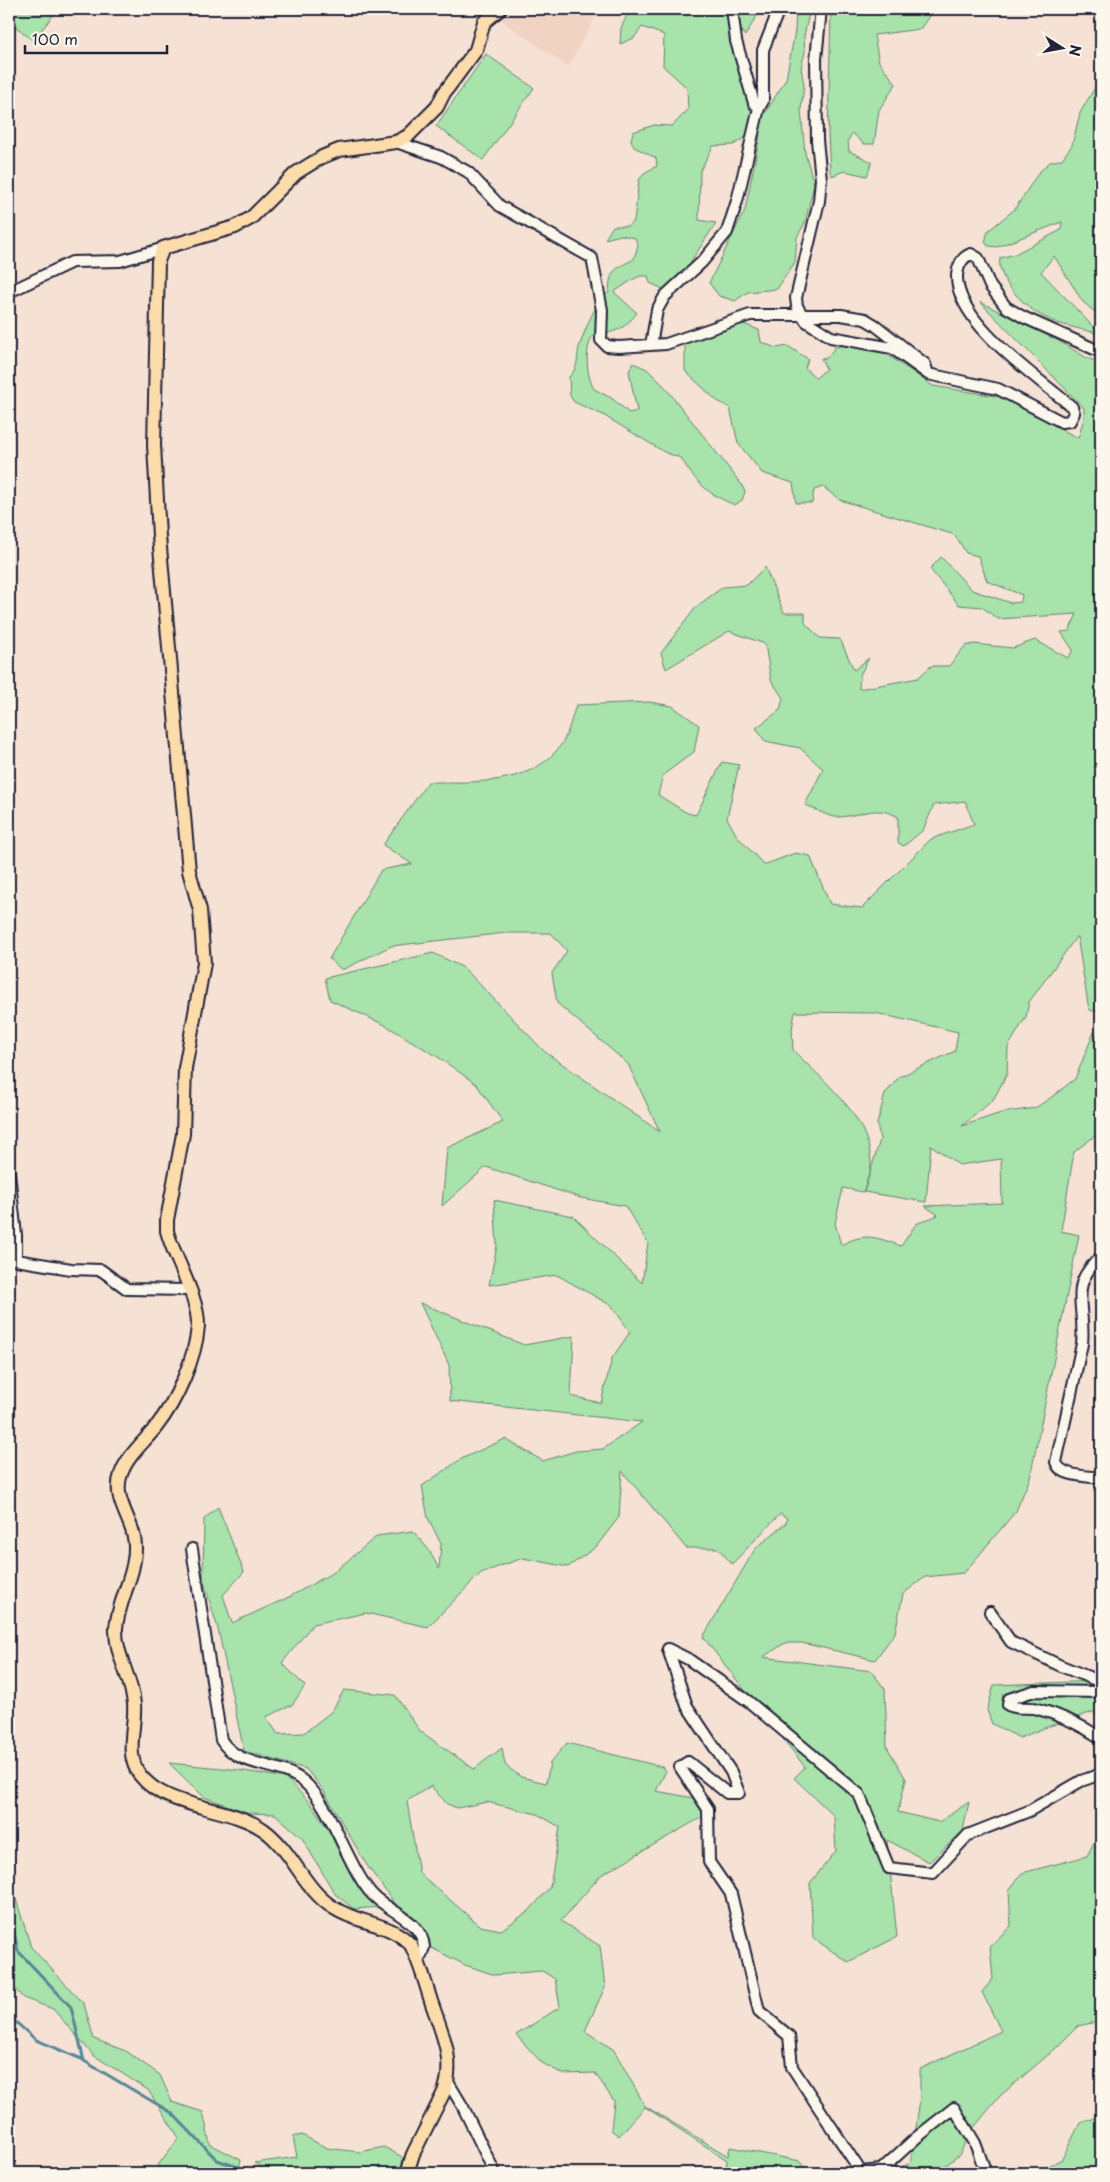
<svg xmlns="http://www.w3.org/2000/svg" width="1110" height="2182" viewBox="0 0 1110 2182" font-family="'Playpen Sans',sans-serif">
	<style>
		.built { fill: #f1d3c4 }
		.green { fill: #a7e3aa; stroke: #648272; fill-rule: evenodd }
		.lines { fill: none; stroke-linecap: round; stroke-linejoin: round }
		.stream { stroke: #578698; stroke-width: 3 }
		.minor-casing { stroke: #22223b; stroke-width: 14 }
		.major-casing { stroke: #22223b; stroke-width: 16 }
		.minor { stroke: #fbf7ec; stroke-width: 10 }
		.major { stroke: #fddcac; stroke-width: 12 }
	</style>
	<rect width="100%" height="100%" fill="#f5e2d4"/>
	<filter id="ink" filterUnits="userSpaceOnUse"><feTurbulence type="fractalNoise" baseFrequency=".02" numOctaves="2"/><feDisplacementMap in="SourceGraphic" scale="10" xChannelSelector="R" yChannelSelector="G"/><feConvolveMatrix kernelMatrix="1 2 1 2 8 2 1 2 1" color-interpolation-filters="sRGB"/></filter>
	<g filter="url(#ink)">
		<!-- built -->
		<path class="built" d="M505,9H600L568,67L497,17Z"/>
		<!-- green -->
		<path class="green" d="M9,9H58L33,41L9,21Z
			M630,9H725L751,112H766L786,79L795,31L796,9H810L804,36L805,52L801,68L804,85L801,110L805,153L814,184L805,223L797,237L795,262L777,289L748,292L735,301L719,296L709,283L745,210L760,135L746,137L733,145L713,146L700,171L699,220L716,223L682,275L665,290L650,283L648,276H640L632,280L614,292L637,313C623,330 616,333 594,334C584,347 586,375 594,389L613,399L629,413L637,411L629,371L633,363L647,369L665,387L742,485L745,492L742,500L735,505C709,495 695,482 681,458L666,453L603,415L574,402L570,396L569,377C581,364 575,359 580,344C586,328 595,302 609,292C610,269 615,269 634,259L638,245L635,238L621,235L605,239L613,226H628L634,221L639,180L644,173L657,166L656,158L634,147L631,140L633,132L654,125L672,126L688,110L687,88L663,66L664,35L642,27L634,38L620,44L621,28Z
			M738,9H761L745,36L738,24Z
			M831,9H945L932,12L920,29L874,35L879,62L896,84L879,110L874,144H864L852,133L848,141L849,151L872,162L867,176L844,171L832,176L830,172L828,134Z
			M486,54L534,88L483,160L436,126Z
			M1101,77V317L1083,302L1054,256L1041,272L1100,334C1083,329 1060,326 1044,317C1026,308 996,280 1000,258L1015,254L1061,230L1062,222L997,247L988,246L985,242L988,231L1015,209L1039,172L1050,162L1062,159L1072,145L1080,113Z
			M980,302L1057,340L1087,358L1101,363V1012L1089,1010L1077,936L1029,1002L1026,1017L1008,1047L1007,1074L993,1100L962,1126L1001,1113L1035,1108L1049,1099L1075,1079L1094,1032L1101,1044V1131L1074,1152L1061,1231L1079,1235L1030,1478L1016,1511L964,1573L925,1577L903,1594L895,1633L875,1660L802,1643H785L763,1657L871,1671L885,1689L887,1747L906,1779L898,1812L939,1822L969,1802L963,1831L929,1862L887,1840L897,1937L848,1962L813,1938L810,1883L836,1851L834,1816L794,1778L805,1767L703,1637L755,1549L786,1523L787,1518L780,1514L732,1564L718,1548H686L622,1471L619,1517L596,1547L568,1567L523,1558L481,1573L428,1627L366,1613L313,1624L282,1663L305,1686L292,1705L266,1717L278,1734L304,1733L332,1711L344,1690L395,1695L420,1731L474,1769L502,1748L505,1765L521,1777L546,1783L550,1763L567,1743L663,1767L666,1771L656,1791L694,1798L704,1816L601,1875L561,1921L600,1946L605,1987L585,2031L614,2050L645,2106L728,2156L730,2147L800,2161L811,2173H726L727,2160L645,2107L619,2136L611,2130L614,2101L595,2073L563,2074L542,2063L516,2035L560,2007L555,1979L542,1971L495,1975L465,1965L424,1944L366,1864L322,1788L306,1769L244,1751L218,1629L203,1579L204,1519L218,1507L244,1572L223,1595L232,1623L289,1597L334,1572L377,1536L413,1531L429,1550L439,1569L441,1544L428,1518L422,1486L461,1459L505,1439L543,1461L576,1451L603,1449L642,1422L450,1401L449,1365L420,1303L524,1345L574,1336L571,1396L601,1403L612,1358L630,1332L612,1306L557,1275L489,1285L497,1245L494,1200L573,1216L642,1283L648,1243L625,1206L581,1198L486,1167L442,1206L447,1148L503,1122L476,1084L438,1057L385,1025L330,1000L325,978L433,953L464,968L545,1052L660,1132L628,1064L557,1003L552,973L567,951L551,933H506L391,946L342,970L329,959L381,870L412,864L383,845L428,782C474,782 534,787 563,742C569,731 572,717 576,705L649,702L672,706L699,725L694,752L663,775L658,795L687,813L696,815L722,762L739,765L727,818L737,836L764,865L795,853L810,856L830,904L862,908L931,839L974,824L965,801L934,805L923,830L904,846L898,843V817C876,803 857,818 835,817C826,816 814,808 805,805L823,769L800,748L765,741L756,728L780,710L783,698L771,680L765,644L729,631L666,669L661,653L697,606L723,587L747,585L765,567L784,613H805V623L820,638L840,639L854,670L869,658L860,675L859,689L918,678L931,666H949L965,646L974,644L1013,648L1035,640L1068,658L1073,650L1061,632L1069,631L1077,614L998,619L982,607L959,605L930,569L941,557L972,590L1011,603L1021,602L1022,595L987,581L978,556L966,553L955,535L840,500L823,487L814,490L812,503H796L793,483L762,473L738,443L730,408L716,400L685,371V344L715,319L736,321L759,330L761,342L776,348L788,346L808,359L805,368L816,378L826,369L821,358L826,359L835,347L859,343L879,349L933,386L1002,397L1078,438L1084,418V408ZM795,1012L875,1013L958,1032L955,1051L899,1077L885,1094L877,1124L880,1140L864,1192L926,1202L931,1145L959,1165L1001,1159L1002,1203L925,1206L938,1215L916,1224L901,1246C876,1237 865,1232 841,1245L835,1223L843,1188L863,1192C866,1183 871,1171 871,1162C868,1114 824,1082 793,1050L792,1029ZM431,1786L447,1804L457,1808L487,1802L537,1814L560,1827L550,1887L529,1911L501,1930L480,1926L419,1873L407,1801Z
			M1101,1678V1720L1093,1712L1044,1728L1020,1738L992,1724L987,1710L994,1685L1096,1681Z
			M169,1763L232,1769L286,1778L311,1804L381,1907L354,1909L335,1894L302,1838L275,1814L249,1813L204,1797Z
			M1101,1833V2021L1078,2026L1055,2049L1000,2096L971,2131L959,2155L936,2173H885L911,2163L920,2099V2069L1001,2031L982,1992L993,1979L990,1946L1011,1926L1009,1890L1022,1873L1087,1856L1098,1834Z
			M9,1877L31,1947L84,2004L94,2039L126,2051L160,2075L172,2102L203,2112L210,2144L241,2160L238,2173H159L158,2165L179,2138L148,2090L93,2055L53,2009L23,1998L9,1981Z
			M1101,2097V2173H1035L1062,2159L1080,2123L1095,2118Z
			M302,2135L327,2148L359,2152L384,2147L406,2159L403,2173H273L254,2163L297,2157L293,2137Z"/>
		<g class="lines">
			<!-- stream -->
			<path class="stream" d="M9,1909L18,1951L71,2007L84,2061L172,2113L217,2160L256,2173
				M9,2016L36,2040L84,2060"/>
			<!-- minor casing -->
			<g class="minor-casing">
				<path id="minor" d="M732,9L736,41L754,103L759,108L763,101V50L779,9
					M821,9L816,59L817,140L821,179L819,201L796,298L797,306L806,321L831,337L892,348L928,374L998,389L1062,422L1070,421L1074,413L1072,407C1039,378 955,323 957,275C958,266 962,257 971,254L978,258L990,286L1006,307L1023,317L1101,352
					M396,142L441,157L468,172L500,206L592,258L602,310L601,340L607,346L619,347L666,344L750,315H841L865,319L875,325L925,364L928,374
					M9,292L72,262L120,261L161,249
					M651,345L657,310L665,296L702,262L727,232L737,201L759,108
					M9,1173L16,1235V1260L71,1269L101,1270L127,1289L188,1290
					M1101,1257C1067,1286 1086,1306 1082,1344L1056,1462C1060,1477 1088,1476 1101,1478
					M192,1549L221,1740C239,1769 278,1761 303,1781C331,1804 346,1863 370,1892C385,1911 422,1919 424,1947L421,1956L417,1958
					M990,1612L1011,1642L1061,1666L1101,1682
					M1101,1692L1034,1691L1009,1699L1008,1705C1017,1710 1028,1706 1038,1709C1061,1715 1081,1725 1101,1738
					M448,2082L463,2107L495,2173
					M986,2173L975,2143L954,2108L916,2138L881,2170L861,2172L792,2067L789,2036L759,2011L731,1894L709,1862L708,1809L680,1767L688,1762L727,1793H739L731,1772L687,1706L668,1649L688,1659L748,1701L859,1794L889,1868L933,1873L968,1835L1029,1811L1081,1781L1101,1774"/>
			</g>
			<!-- major casing -->
			<g class="major-casing">
				<path id="major" d="M407,2173L413,2154L444,2092C456,2060 441,2031 431,2001C425,1982 420,1963 411,1945C390,1922 360,1925 334,1908C304,1890 293,1851 264,1830C229,1805 167,1810 140,1775C124,1754 136,1727 134,1704C132,1678 115,1655 116,1628C118,1601 135,1576 135,1548C136,1522 111,1501 121,1474C127,1456 145,1441 156,1427C176,1402 196,1357 198,1326C199,1298 174,1258 167,1231V1220L183,1134L185,1068L204,963L200,910L189,871L159,536L154,445L158,261L163,248L235,227L251,218L296,173L322,157L339,150L396,142L408,136L437,107L444,93L476,50L484,22L500,9"/>
			</g>
			<!-- minor -->
			<use href="#minor" class="minor"/>
			<!-- major -->
			<use href="#major" class="major"/>
		</g>
	</g>
	<!-- margin -->
	<rect width="1110" height="2182" fill="none" stroke="#fbf7ec" stroke-width="30"/>
	<rect x="15" y="15" width="1080" height="2152" fill="none" stroke="#22223b" stroke-width="2" filter="url(#ink)"/>
	<!-- north arrow -->
	<g transform="translate(1062 48) rotate(101)" stroke="#fbf7ec" stroke-width="4" paint-order="stroke">
	<path d="M0-4L9 19L0 12L-9 19Z" fill="#22223b"/>
	<text y="-8" font-size="14" font-weight="bold" text-anchor="middle" fill="#22223b">N</text>
	</g>
	<!-- scale -->
	<path d="M25 45v8h142v-8" fill="none" stroke="#22223b" stroke-width="2.5"/>
	<text x="32" y="45" font-size="15" fill="#22223b" stroke="#fbf7ec" stroke-width="4" paint-order="stroke">100 m</text>
</svg>
